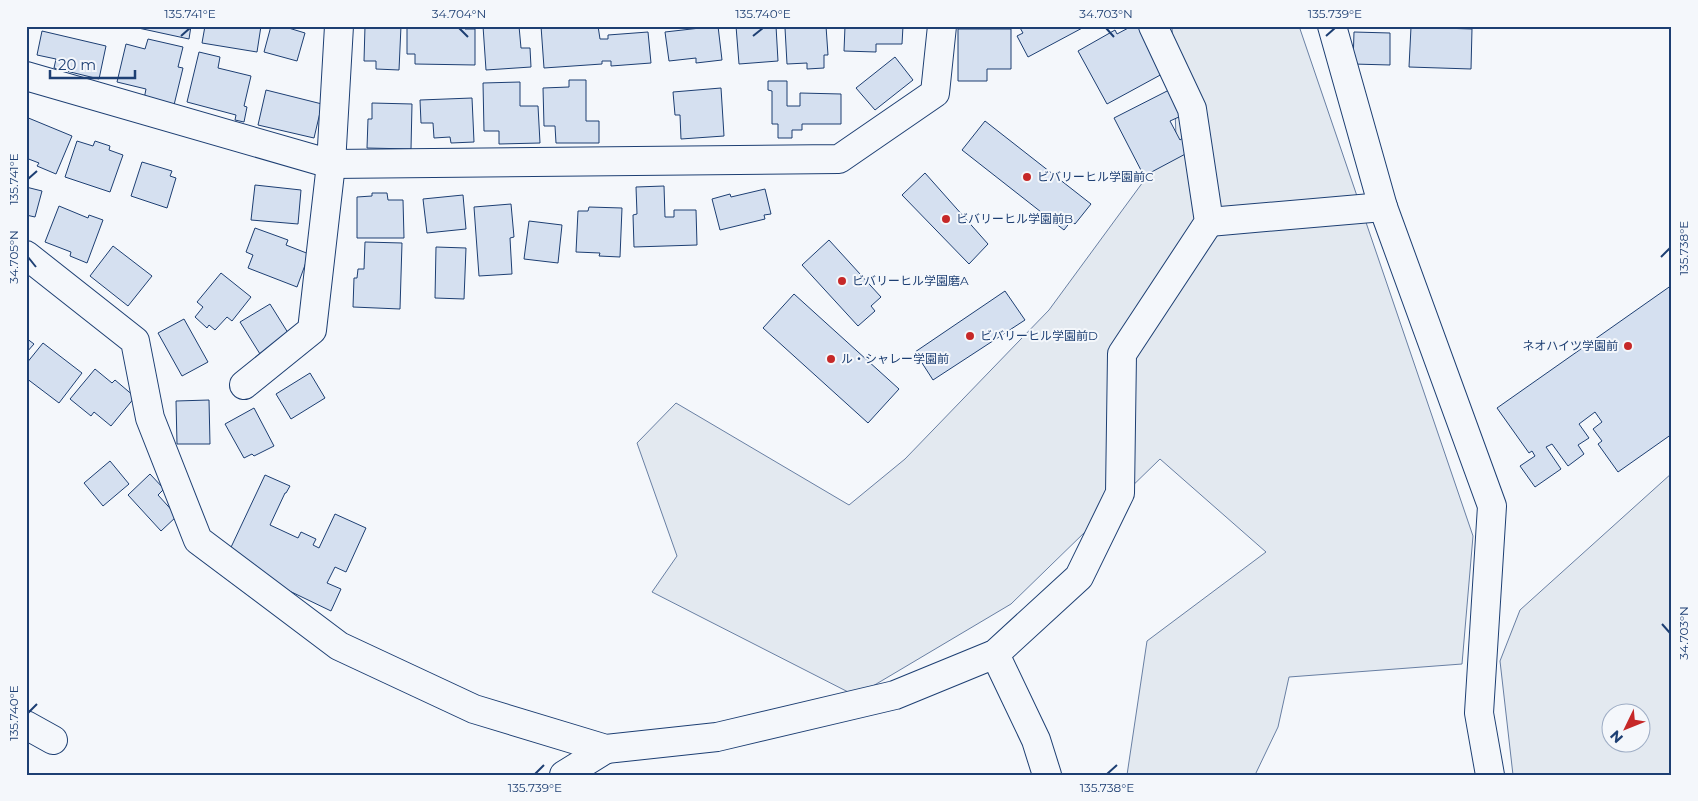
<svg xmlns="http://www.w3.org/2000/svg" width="1698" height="801" viewBox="0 0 1698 801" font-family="Montserrat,'Noto Sans JP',sans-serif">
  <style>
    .green { fill: #e3e9f0; stroke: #687fa3; fill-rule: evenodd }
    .building { fill: #d5e0f0; stroke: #1d3f73 }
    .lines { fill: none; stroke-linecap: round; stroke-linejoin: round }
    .minor-casing { stroke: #1d3f73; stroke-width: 30 }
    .minor { stroke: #f4f7fb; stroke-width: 28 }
    .ticks { fill: none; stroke: #1d3f73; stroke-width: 2 }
    .poi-dot { fill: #c62828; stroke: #f4f7fb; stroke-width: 2 }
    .labels { text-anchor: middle; stroke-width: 4; stroke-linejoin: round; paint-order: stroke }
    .poi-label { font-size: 12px; fill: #1d3f73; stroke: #f4f7fb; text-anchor: start }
    .neatline { fill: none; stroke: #1d3f73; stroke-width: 2 }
    .ticks-label { font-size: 12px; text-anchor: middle; fill: #1d3f73 }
  </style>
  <rect width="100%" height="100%" fill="#f4f7fb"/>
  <g class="green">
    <path d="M1172,26H1299L1473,536L1462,664L1289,677L1278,727L1255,775H1127L1147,641L1266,552L1160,459L1011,604L856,696L652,592L677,556L637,443L676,403L849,505L905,459L1049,310L1176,137Z"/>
    <path d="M1672,473V775H1513L1500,661L1520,610ZM1610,714H1640V744H1610Z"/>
  </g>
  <g class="building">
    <path d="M129,26H191L189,39Z"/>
    <path d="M205,26H261L257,52L202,43Z"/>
    <path d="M271,26H282L305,33L297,61L264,52Z"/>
    <path d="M365,26H401L399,70L376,69V61H364Z"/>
    <path d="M442,26H466L465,29H475V65L415,64V54H407V27L442,28Z"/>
    <path d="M483,26H519L521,48H530L531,67L486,70Z"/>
    <path d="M541,26H598L600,39H608V35L648,32L651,63L611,66V61H602V64L544,68Z"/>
    <path d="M718,26L722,60L696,63V58L669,61L665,32Z"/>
    <path d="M736,26H776L778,61L739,64Z"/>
    <path d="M793,26H826L828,55H824V68L807,69V63L787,64L785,28H793Z"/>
    <path d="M845,26H903L902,44H876V52L844,51Z"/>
    <path d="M1019,26H1086L1028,57L1017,36L1023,33Z"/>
    <path d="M1132,26H1138L1164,73L1107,104L1078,51L1115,30L1117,34Z"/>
    <path d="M1411,27L1472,29L1471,69L1409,67Z"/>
    <path d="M958,29H1011V69H987V81H958Z"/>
    <path d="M42,31L106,46L99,79L54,68L56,59L37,55Z"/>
    <path d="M1354,32L1390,33V65L1353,64Z"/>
    <path d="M148,39L183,47L178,67L183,68L174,105L144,99L146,89L117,82L126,44L145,49Z"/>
    <path d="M199,52L220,57L218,68L251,76L244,106L247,107L244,122L235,120L236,115L187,102Z"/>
    <path d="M895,57L913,80L875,110L856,88Z"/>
    <path d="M569,80H586V121H599V143H556L555,126H544L543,88L569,87Z"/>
    <path d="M768,81H787V106H800V93L841,94V124H802V130H792V138H778V124H772V91L768,90Z"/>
    <path d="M520,82V106H538L540,143L499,144V131H484L483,83Z"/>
    <path d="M721,88L724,136L681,139L680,115H675L673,92Z"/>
    <path d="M1171,89L1181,116L1170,121L1180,140L1184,137L1191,151L1144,176L1114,118Z"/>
    <path d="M266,90L322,104L314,138L258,125Z"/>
    <path d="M472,98L474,142L451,143L450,137L434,138L433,123H421L420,100Z"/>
    <path d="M372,103L412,104L411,149L367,148L368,119H372Z"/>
    <path d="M26,117L72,136L56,174L37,166L39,163L26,158Z"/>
    <path d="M985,121L1091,204L1075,224L1071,221L1064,230L962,150Z"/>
    <path d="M77,141L93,146L95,141L110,146L109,150L123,155L110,192L65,177Z"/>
    <path d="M142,162L172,171L170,176L176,178L167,208L131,196Z"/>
    <path d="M925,173L988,244L969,264L902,195Z"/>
    <path d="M255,185L301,190L298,224L251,220Z"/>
    <path d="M664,186L665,217H674V210H696L697,245L634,247L633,215L637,214L636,187Z"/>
    <path d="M26,187L42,191L35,217L26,215Z"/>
    <path d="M765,189L771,214L764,215L765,219L720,230L712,199L730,194L731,197Z"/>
    <path d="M372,193H387L388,200H403L404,238H357V197L372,196Z"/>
    <path d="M463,195L466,229L427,233L423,199Z"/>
    <path d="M511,204L514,237L510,238L512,274L479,276L474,207Z"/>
    <path d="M59,206L88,218L89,215L103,220L87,263L70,256L71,252L45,242Z"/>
    <path d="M589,207L622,208L620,257L599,256L600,253L576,252L578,211H588Z"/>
    <path d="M529,221L562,225L558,263L524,259Z"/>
    <path d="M255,228L288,240L286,245L309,254L297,287L248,268L253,255L246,252Z"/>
    <path d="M829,240L881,297L871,306L875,311L858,326L802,265Z"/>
    <path d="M365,242L402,243L400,309L353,307L354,278H357L358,269H364Z"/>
    <path d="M113,246L152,276L128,306L90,276Z"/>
    <path d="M436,247L466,248L464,299L435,298Z"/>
    <path d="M221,273L251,297L232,321L227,317L215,330L209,325L207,328L195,317L203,307L197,302Z"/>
    <path d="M1672,285V434L1618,472L1598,444L1602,441L1593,429L1602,422L1595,412L1579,424L1589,438L1578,445L1584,454L1568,466L1552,444L1546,447L1561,469L1535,487L1520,466L1535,456L1532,451L1529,453L1497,408Z"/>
    <path d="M1005,291L1025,320L933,380L915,352Z"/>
    <path d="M794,294L899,389L868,423L763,328Z"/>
    <path d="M270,304L290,336L260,354L240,322Z"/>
    <path d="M184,319L208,362L182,376L158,333Z"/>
    <path d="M26,338L34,344L26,353Z"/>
    <path d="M43,343L82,373L59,403L26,378V364Z"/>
    <path d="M95,369L112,383L115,380L135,397L111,426L94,412L91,416L70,399Z"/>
    <path d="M310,373L325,398L291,419L276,394Z"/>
    <path d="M209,400L210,444H177L176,401Z"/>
    <path d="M254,408L274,446L254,456L252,454L244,458L225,424Z"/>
    <path d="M110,461L129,484L103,506L84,483Z"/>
    <path d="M150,474L164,489L158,495L177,516L161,531L128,495Z"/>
    <path d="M265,475L290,486L286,493H285L270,525L298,538L301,532L316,539L313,545L319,548L335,514L366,528L346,572L335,567L327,583L341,589L331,611L225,560Z"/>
  </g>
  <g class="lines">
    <g class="minor-casing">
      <g id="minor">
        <path d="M1332,26L1383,207L1492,506L1479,713L1490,775"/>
        <path d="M26,76L331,164L839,159L935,93L942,26"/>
        <path d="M1209,222L1383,207"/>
        <path d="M26,255L135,341L150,418L198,540L339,646L474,709L606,749L717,737L895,695L995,654L1079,577L1120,493L1122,354L1209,222L1192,109L1153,26"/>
        <path d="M244,385L312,330L331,164L339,26"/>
        <path d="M995,654L1036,740L1047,775"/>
        <path d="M26,725L53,740"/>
        <path d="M564,775L606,749"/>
      </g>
    </g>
    <use href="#minor" class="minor"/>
  </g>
  <path class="ticks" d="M459,28L468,37M1106,28L1114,37M181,36L190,28M753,36L763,28M1326,36L1335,28M28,179L37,171M28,257L36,267M1661,257L1670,248M1662,624L1670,633M28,713L37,704M535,774L544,765M1107,774L1117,765"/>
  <g class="poi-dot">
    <circle cx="1027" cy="177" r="5"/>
    <circle cx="946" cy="219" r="5"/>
    <circle cx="842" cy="281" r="5"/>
    <circle cx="970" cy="336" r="5"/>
    <circle cx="1628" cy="346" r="5"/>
    <circle cx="831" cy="359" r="5"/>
  </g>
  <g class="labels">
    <g class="poi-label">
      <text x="1037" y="181">ビバリーヒル学園前C</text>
      <text x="956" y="223">ビバリーヒル学園前B</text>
      <text x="852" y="285">ビバリーヒル学園磨A</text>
      <text x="980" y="340">ビバリーヒル学園前D</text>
      <text x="1618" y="350" text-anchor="end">ネオハイツ学園前</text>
      <text x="841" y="363">ル・シャレー学園前</text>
    </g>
  </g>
  <rect width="1698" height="801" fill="none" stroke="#f4f7fb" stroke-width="55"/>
  <g transform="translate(1626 728) rotate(227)"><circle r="24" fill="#f4f7fb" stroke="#9eadc5"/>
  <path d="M0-4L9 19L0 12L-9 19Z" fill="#c62828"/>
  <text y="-8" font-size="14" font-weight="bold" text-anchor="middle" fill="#1d3f73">N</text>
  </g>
  <path d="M50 70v8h85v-8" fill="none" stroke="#1d3f73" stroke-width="2.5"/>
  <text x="58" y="70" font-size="15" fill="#1d3f73" stroke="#f4f7fb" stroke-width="4" paint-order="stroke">20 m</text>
  <rect x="28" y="28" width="1642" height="746" class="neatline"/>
  <g class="ticks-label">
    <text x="190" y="18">135.741°E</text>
    <text x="459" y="18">34.704°N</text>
    <text x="763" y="18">135.740°E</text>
    <text x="1106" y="18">34.703°N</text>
    <text x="1335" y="18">135.739°E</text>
    <text transform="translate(14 179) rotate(-90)" y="4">135.741°E</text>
    <text transform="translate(1684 248) rotate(-90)" y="4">135.738°E</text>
    <text transform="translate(14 257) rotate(-90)" y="4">34.705°N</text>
    <text transform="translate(1684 633) rotate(-90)" y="4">34.703°N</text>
    <text transform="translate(14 713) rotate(-90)" y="4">135.740°E</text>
    <text x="535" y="792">135.739°E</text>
    <text x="1107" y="792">135.738°E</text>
  </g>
</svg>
